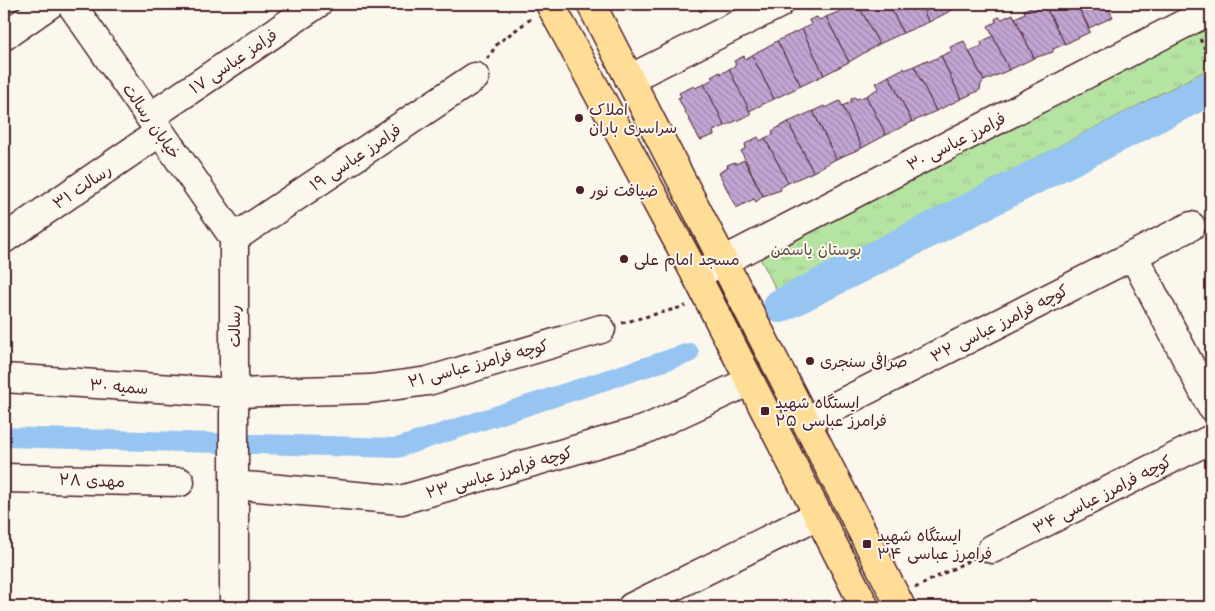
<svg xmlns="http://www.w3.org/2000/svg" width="1215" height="611" viewBox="0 0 1215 611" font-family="Mali,'Playpen Sans Arabic',sans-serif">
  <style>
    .grass { fill: url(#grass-tufts); stroke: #808266 }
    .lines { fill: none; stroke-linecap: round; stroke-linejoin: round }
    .canal { stroke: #97c5f2; stroke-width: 20 }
    .river { stroke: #97c5f2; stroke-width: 34 }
    .building { fill: url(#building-back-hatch); stroke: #4a1f2b }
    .minor-casing { stroke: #4a1f2b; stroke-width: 31 }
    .major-casing { stroke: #4a1f2b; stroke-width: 31 }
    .path { stroke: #4a1f2b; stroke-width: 3; stroke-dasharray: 4 4; stroke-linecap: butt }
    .minor { stroke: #fbf7ec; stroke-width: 28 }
    .major { stroke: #ffdd96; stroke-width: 28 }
    .poi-dot { fill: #4a1f2b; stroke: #fbf7ec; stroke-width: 2 }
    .labels { text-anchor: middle; stroke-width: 4; stroke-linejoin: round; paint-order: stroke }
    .street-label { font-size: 16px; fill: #4a1f2b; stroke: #fbf7ec }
    .poi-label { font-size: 16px; fill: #4a1f2b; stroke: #fbf7ec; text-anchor: start }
    .park-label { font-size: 16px; fill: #655049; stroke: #fbf7ec }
  </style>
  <defs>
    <pattern id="grass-tufts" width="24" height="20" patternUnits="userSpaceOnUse" patternTransform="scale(1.25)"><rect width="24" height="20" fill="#b5e4a2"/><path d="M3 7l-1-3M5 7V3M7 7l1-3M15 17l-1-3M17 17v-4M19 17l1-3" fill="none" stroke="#9dc38c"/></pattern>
    <pattern id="building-back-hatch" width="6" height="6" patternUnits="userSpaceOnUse" patternTransform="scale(1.25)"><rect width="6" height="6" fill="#c1a6d3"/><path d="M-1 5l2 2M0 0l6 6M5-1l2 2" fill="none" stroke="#9f87ab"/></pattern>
  </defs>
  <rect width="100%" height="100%" fill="#fbf7ec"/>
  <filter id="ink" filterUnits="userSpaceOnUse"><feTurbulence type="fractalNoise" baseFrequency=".02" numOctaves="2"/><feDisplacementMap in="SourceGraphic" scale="10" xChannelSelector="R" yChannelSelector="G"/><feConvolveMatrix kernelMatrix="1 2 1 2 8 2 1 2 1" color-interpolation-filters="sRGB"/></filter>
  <g filter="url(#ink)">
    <path class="grass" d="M1211,24V68L777,291L759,256Z"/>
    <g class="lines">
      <path class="canal" d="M4,437L397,448L689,353"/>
      <path class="river" d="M780,306L1211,88"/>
    </g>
    <g class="building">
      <path d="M696,4H711L704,7L706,9L700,12Z"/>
      <path d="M858,4L879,44L849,62L826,17Z"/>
      <path d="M858,4H889L903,33L879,44Z"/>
      <path d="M889,4H920L929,22L903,33Z"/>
      <path d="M920,4H952L954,9L929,22Z"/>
      <path d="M1044,4H1077L1090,32L1065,44Z"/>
      <path d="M1044,4L1065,44L1053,49V52L1034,58L1015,18L1025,13L1024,10L1033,6L1035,8Z"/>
      <path d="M1077,4H1106L1113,17L1089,28Z"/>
      <path d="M1013,14L1034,58L1009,70L988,26L996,22L995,19L999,17L1002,19Z"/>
      <path d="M817,17L819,20L826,17L849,62L824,75L802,29L811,25L809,20Z"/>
      <path d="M802,29L824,75L801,86L777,41Z"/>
      <path d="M993,36L1009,70L984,81L969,51L982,46L981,42Z"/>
      <path d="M777,41L801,86L774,99L752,55Z"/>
      <path d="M964,41L984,81L981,84L980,90L961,99L941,56L952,51L950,47Z"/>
      <path d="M752,55L774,99L749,111L729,69L736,65L734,61L744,56L745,59Z"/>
      <path d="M941,56L961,99L936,111L914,66L927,60L928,62Z"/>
      <path d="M914,66L936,111L912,122L889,76L904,68L905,70Z"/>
      <path d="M729,69L751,114L725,126L704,84L713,79L711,77L720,72L721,74Z"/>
      <path d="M889,76L912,122L886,135L866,96L879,88L876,83Z"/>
      <path d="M704,84L725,126L713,131L714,135L700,140L678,98L681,97L679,93L694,86L695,88Z"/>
      <path d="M866,96L886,135L862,148L842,106L851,102V99L854,97L857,99Z"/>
      <path d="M840,101L862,148L836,159L813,111L824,106L825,108Z"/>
      <path d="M813,111L836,159L813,172L788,122Z"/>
      <path d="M788,122L813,172L788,183L765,138L774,134L772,131Z"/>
      <path d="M758,137L760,141L765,138L788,183L780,188L781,190L763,196L741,151L746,148L745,144Z"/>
      <path d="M744,160L763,196L756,202L754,199L736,208L719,173L728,167L727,165L735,162L736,164Z"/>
    </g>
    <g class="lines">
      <g class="minor-casing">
        <g id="minor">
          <path d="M71,4L234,238"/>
          <path d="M4,36L50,4"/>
          <path d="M629,79L779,4"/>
          <path d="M150,117L317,4"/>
          <path d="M234,238L475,77"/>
          <path d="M4,239L160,132"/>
          <path d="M1133,255L1211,406"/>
          <path d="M696,275L1211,10"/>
          <path d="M4,378L234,393L370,389L428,381L601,329"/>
          <path d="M806,421L1191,226"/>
          <path d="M4,478L180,482"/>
          <path d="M235,485L401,500L644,430L750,381"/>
          <path d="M992,549L1211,439"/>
          <path d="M234,607V238"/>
          <path d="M632,607L818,515"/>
        </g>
      </g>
      <g class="major-casing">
        <g id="major">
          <path d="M550,4L696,275L865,607"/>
          <path d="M591,4L901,607"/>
        </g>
      </g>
      <g class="path">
        <path d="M1200,39L1211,61"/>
        <path d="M487,59L498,43L532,18"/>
        <path d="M622,323L686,306"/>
        <path d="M915,588L974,558"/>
      </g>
      <use href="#minor" class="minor"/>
      <use href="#major" class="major"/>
    </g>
  </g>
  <g class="poi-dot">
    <circle cx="579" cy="118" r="5"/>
    <circle cx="580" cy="190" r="5"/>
    <circle cx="624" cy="259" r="5"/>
    <circle cx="810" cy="361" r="5"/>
    <rect x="760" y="406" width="10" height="10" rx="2.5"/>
    <rect x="862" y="539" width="10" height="10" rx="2.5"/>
  </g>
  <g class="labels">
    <g class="street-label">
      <text transform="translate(233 61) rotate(-34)" y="6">فرامز عباسی ۱۷</text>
      <text transform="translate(152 121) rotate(55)" y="6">خیابان رسالت</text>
      <text transform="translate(956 141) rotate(-27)" y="6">فرامرز عباسی ۳۰</text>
      <text transform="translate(355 157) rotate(-34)" y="6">فرامرز عباسی ۱۹</text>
      <text transform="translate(82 186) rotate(-34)" y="6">رسالت ۳۱</text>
      <text transform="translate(999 323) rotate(-27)" y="6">کوچه فرامرز عباسی ۳۲</text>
      <text transform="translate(234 326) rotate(-90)" y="6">رسالت</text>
      <text transform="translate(478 363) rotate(-15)" y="6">کوچه فرامرز عباسی ۲۱</text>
      <text transform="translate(119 386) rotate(4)" y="6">سمیه ۳۰</text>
      <text transform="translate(499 472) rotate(-16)" y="6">کوچه فرامرز عباسی ۲۳</text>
      <text transform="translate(92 480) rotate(2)" y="6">مهدی ۲۸</text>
      <text transform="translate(1102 494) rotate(-27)" y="6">کوچه فرامرز عباسی ۳۴</text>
    </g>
    <g class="poi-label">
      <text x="589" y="115">املاک<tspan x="589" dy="18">سراسری باران</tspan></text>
      <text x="590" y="196">ضیافت نور</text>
      <text x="634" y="265">مسجد امام علی</text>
      <text x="820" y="367">صرافی سنجری</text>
      <text x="775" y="408">ایستگاه شهید<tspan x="775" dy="18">فرامرز عباسی ۲۵</tspan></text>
      <text x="877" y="541">ایستگاه شهید<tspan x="877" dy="18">فرامرز عباسی ۳۴</tspan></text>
    </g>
    <g class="park-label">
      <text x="816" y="255">بوستان یاسمن</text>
    </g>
  </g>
  <rect width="1215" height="611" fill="none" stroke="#fbf7ec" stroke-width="20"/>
  <rect x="10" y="10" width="1195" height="591" fill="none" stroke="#4a1f2b" stroke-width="2" filter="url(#ink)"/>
</svg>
